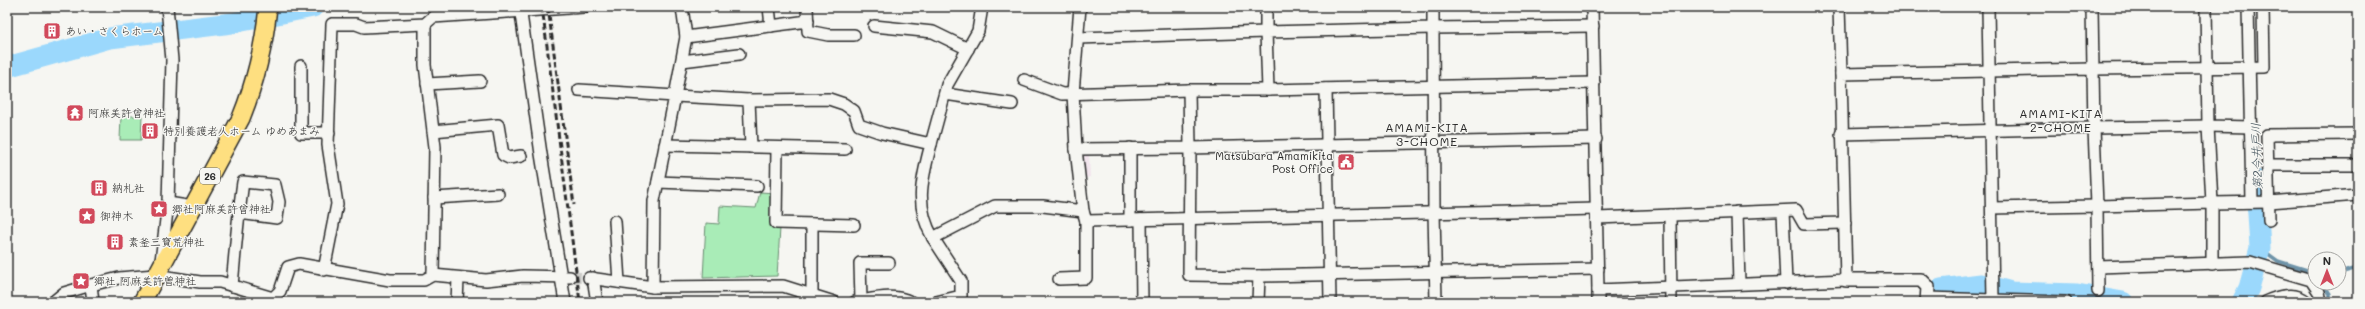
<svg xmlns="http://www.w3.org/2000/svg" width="2365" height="309" viewBox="0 0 2365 309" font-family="Mali,'Klee One',sans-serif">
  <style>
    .built { fill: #f2e5ed }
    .green { fill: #a9ecb7; stroke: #6a8c71 }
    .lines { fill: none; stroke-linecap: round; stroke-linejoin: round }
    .stream { stroke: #6e93a8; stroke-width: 3.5 }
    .river { stroke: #9bd8fc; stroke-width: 21 }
    .minor-tunnel { stroke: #cdcdca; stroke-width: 11; stroke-dasharray: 11 5.5; stroke-linecap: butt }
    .minor-casing { stroke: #2b2b2b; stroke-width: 14 }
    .tertiary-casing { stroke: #2b2b2b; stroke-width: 16 }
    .primary-casing { stroke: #2b2b2b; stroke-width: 20 }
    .minor { stroke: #f6f6f2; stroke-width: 11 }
    .tertiary { stroke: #f6f6f2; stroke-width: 13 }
    .primary { stroke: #fedf80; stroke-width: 17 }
    .rail { stroke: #2b2b2b; stroke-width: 3; stroke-dasharray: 6 3; stroke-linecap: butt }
    .labels { text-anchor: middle; stroke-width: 3; stroke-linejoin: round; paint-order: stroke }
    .shield { fill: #f6f6f2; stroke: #686867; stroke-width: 1 }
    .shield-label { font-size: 10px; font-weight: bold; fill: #2b2b2b }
    .poi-label { font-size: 11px; fill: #2b2b2b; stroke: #f6f6f2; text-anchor: start }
    .neighbourhood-label { font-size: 12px; letter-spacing: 1px; fill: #2b2b2b; stroke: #f6f6f2 }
    .water-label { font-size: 12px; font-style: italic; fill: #47565f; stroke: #f6f6f2 }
  </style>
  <rect width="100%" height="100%" fill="#f6f6f2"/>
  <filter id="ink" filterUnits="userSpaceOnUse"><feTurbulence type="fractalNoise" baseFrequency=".025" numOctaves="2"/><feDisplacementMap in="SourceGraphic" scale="8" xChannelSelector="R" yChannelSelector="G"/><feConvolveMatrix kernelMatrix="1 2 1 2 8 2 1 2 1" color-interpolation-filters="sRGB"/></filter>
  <g filter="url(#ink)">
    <path class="built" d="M1089,155L1090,177L1085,178L1083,159L1084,156Z"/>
    <g class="green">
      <path d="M121,116H142L141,140H120Z"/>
      <path d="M760,192L775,193L780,228L777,276L703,278L706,223L719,224L720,206L756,208Z"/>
    </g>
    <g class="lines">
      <g class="stream">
        <path d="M2260,248L2278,261L2307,270L2315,275"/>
        <path d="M2339,273L2358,268"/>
        <path d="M2323,283L2330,294V302"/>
      </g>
      <g class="river">
        <path d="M7,67L110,38L232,23L313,7"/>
        <path d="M1939,302L1941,289L1981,284L2011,292L2077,294L2123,302"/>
        <path d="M2242,302L2249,288L2260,248L2256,180"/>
      </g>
      <path class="minor-tunnel" d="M570,277L589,278"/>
      <g class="minor-casing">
        <g id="minor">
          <path d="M520,7L541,154L565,302"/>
          <path d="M682,7L686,37L675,96L749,100L829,99L844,104L854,111L859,125L882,133L931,144C922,179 914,205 933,238L995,206H1043L1083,211L1076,149L1190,148L1189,90H1268L1266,32L1433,28V7"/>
          <path d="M769,7L771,26"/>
          <path d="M807,7L808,31L828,35H854"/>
          <path d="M1592,7L1598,290L1846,280L1841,74L2093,69L2094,128L2208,126L2212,203L2269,202L2358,195"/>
          <path d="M1839,7L1841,74"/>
          <path d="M2092,7L2093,69L2264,67L2263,7"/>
          <path d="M2206,7L2208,126L2251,127"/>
          <path d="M2248,7L2252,202"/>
          <path d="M425,24V65L435,147L433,275"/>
          <path d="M874,26L933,32L968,49"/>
          <path d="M686,37L808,21"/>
          <path d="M1078,38L1266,32V7"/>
          <path d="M682,61L739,54"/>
          <path d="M301,66V133H329"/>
          <path d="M1024,80L1062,94L1189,90"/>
          <path d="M427,84L480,81"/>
          <path d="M1326,89L1330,302"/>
          <path d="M579,90L675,96L654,201L653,287L589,278"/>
          <path d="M1268,90L1594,83"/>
          <path d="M945,94L1012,104"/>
          <path d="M749,100L751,147"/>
          <path d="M433,131L498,125L503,155L509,158L521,156"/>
          <path d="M1841,134L2094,128L2097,206L2212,203V264"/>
          <path d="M1596,139L1190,148L1189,275L1259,276L1598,269"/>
          <path d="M931,144L947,85L978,31L982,7"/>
          <path d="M665,145L845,149"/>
          <path d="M777,148L776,223L854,225"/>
          <path d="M1130,148V220"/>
          <path d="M1076,149L1073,93L1080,7"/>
          <path d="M2268,165H2358"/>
          <path d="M658,182L757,186"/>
          <path d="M434,198L498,194"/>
          <path d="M168,203L193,207"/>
          <path d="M1992,208L2097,206L2098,291"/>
          <path d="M1083,211L1086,221L1597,209"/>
          <path d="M1783,211L1786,283"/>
          <path d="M1737,212L1739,284"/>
          <path d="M1670,215L1671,302"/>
          <path d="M1597,218L1796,210L1804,224L1845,223"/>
          <path d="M1141,220L1142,302"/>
          <path d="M2269,220L2267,135L2358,134"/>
          <path d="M615,221L619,282"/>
          <path d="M933,238L961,281V296L936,302"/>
          <path d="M161,261L168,203L172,60L167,7"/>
          <path d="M2098,267L2250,262L2311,280L2319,292L2321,302"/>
          <path d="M324,270L337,204L328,145L332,24H356L364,27L425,24L433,17L584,7"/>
          <path d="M593,278L597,302"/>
          <path d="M1059,279L1086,278V221"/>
          <path d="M91,285L93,302"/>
          <path d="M232,286C235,251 238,217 243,182L275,185L279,202L277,218L239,213"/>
          <path d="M653,287L783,286L834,302"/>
          <path d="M1598,290V302"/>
          <path d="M812,295V224"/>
          <path d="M273,298L280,291L288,267L299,264L390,280H424L433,275L486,280L523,276L570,277"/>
          <path d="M1928,298L1993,300L1988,7"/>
          <path d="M1993,300L2066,302"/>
          <path d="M861,301L860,263H889"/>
          <path d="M53,302L64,293L91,285L119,278L155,275L200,282H220L273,298"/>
          <path d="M457,302L458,279"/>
          <path d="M855,302C874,299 893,293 911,302"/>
          <path d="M1258,302L1259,276"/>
          <path d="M1436,302L1434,212L1433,28L1593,26"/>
          <path d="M2265,302C2277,296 2296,291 2307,302"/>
        </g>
      </g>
      <g class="tertiary-casing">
        <path id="tertiary" d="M1846,280H1921L1928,287L1927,302"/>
      </g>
      <g class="primary-casing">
        <path id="primary" d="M142,302L241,118C256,81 264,47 268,7"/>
      </g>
      <use href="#minor" class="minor"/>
      <use href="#tertiary" class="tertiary"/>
      <use href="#primary" class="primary"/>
      <g class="rail">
        <path d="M542,7L580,302"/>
        <path d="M548,7L574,205"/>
      </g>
    </g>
  </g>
  <defs>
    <g id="building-square" transform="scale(0.9)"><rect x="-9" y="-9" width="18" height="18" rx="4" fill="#d1495b" stroke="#f6f6f2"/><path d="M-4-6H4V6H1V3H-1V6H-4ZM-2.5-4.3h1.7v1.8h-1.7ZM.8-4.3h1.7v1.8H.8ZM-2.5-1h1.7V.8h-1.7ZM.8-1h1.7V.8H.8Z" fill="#fff"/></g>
    <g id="temple-square" transform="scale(0.9)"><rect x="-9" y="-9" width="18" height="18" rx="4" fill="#d1495b" stroke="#f6f6f2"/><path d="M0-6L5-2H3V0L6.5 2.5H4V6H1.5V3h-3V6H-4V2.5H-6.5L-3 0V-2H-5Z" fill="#fff"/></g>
    <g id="civic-square" transform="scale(0.9)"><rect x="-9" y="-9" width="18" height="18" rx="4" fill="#d1495b" stroke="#f6f6f2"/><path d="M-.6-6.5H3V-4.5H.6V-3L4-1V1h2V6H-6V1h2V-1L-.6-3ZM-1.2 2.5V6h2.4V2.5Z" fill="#fff"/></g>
    <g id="sight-square" transform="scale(0.9)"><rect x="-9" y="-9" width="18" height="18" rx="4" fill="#d1495b" stroke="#f6f6f2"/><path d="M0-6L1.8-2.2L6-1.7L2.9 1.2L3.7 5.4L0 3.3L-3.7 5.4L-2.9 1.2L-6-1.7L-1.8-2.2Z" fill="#fff"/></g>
  </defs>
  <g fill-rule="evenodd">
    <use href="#building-square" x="52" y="31"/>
    <use href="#temple-square" x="75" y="113"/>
    <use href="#building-square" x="150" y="131"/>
    <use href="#civic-square" x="1346" y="162"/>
    <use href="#building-square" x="99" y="188"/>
    <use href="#sight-square" x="159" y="209"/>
    <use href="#sight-square" x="87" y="216"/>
    <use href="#building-square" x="115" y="242"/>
    <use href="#sight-square" x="81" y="281"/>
  </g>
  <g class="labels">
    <rect class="shield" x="200" y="168" width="20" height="16" rx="3"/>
    <g class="shield-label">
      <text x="210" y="180">26</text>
    </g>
    <g class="poi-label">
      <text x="65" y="35">あい・さくらホーム</text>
      <text x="88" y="117">阿麻美許曾神社</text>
      <text x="163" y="135">特別養護老人ホーム ゆめあまみ</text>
      <text x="1333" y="160" text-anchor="end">Matsubara Amamikita<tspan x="1333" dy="13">Post Office</tspan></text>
      <text x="112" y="192">納札社</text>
      <text x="172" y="213">郷社阿麻美許曾神社</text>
      <text x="100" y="220">御神木</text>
      <text x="128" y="246">素釜三寶荒神社</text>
      <text x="94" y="285">郷社 阿麻美許曽神社</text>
    </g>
    <g class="neighbourhood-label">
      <text x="2061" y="118">AMAMI-KITA<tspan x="2061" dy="14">2-CHOME</tspan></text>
      <text x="1427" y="132">AMAMI-KITA<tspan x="1427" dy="14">3-CHOME</tspan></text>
    </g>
    <g class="water-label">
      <text transform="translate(2257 156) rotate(-92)" y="4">第2今井戸川</text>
    </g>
  </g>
  <rect width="2365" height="309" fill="none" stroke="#f6f6f2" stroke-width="24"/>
  <rect x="12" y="12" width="2341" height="285" fill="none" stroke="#2b2b2b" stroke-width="1.5" filter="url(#ink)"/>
  <g transform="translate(2327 271)"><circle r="19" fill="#f6f6f2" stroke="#a5a5a2"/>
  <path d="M0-3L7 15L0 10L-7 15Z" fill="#d1495b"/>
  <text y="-6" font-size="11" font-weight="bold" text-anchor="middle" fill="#2b2b2b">N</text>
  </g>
</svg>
